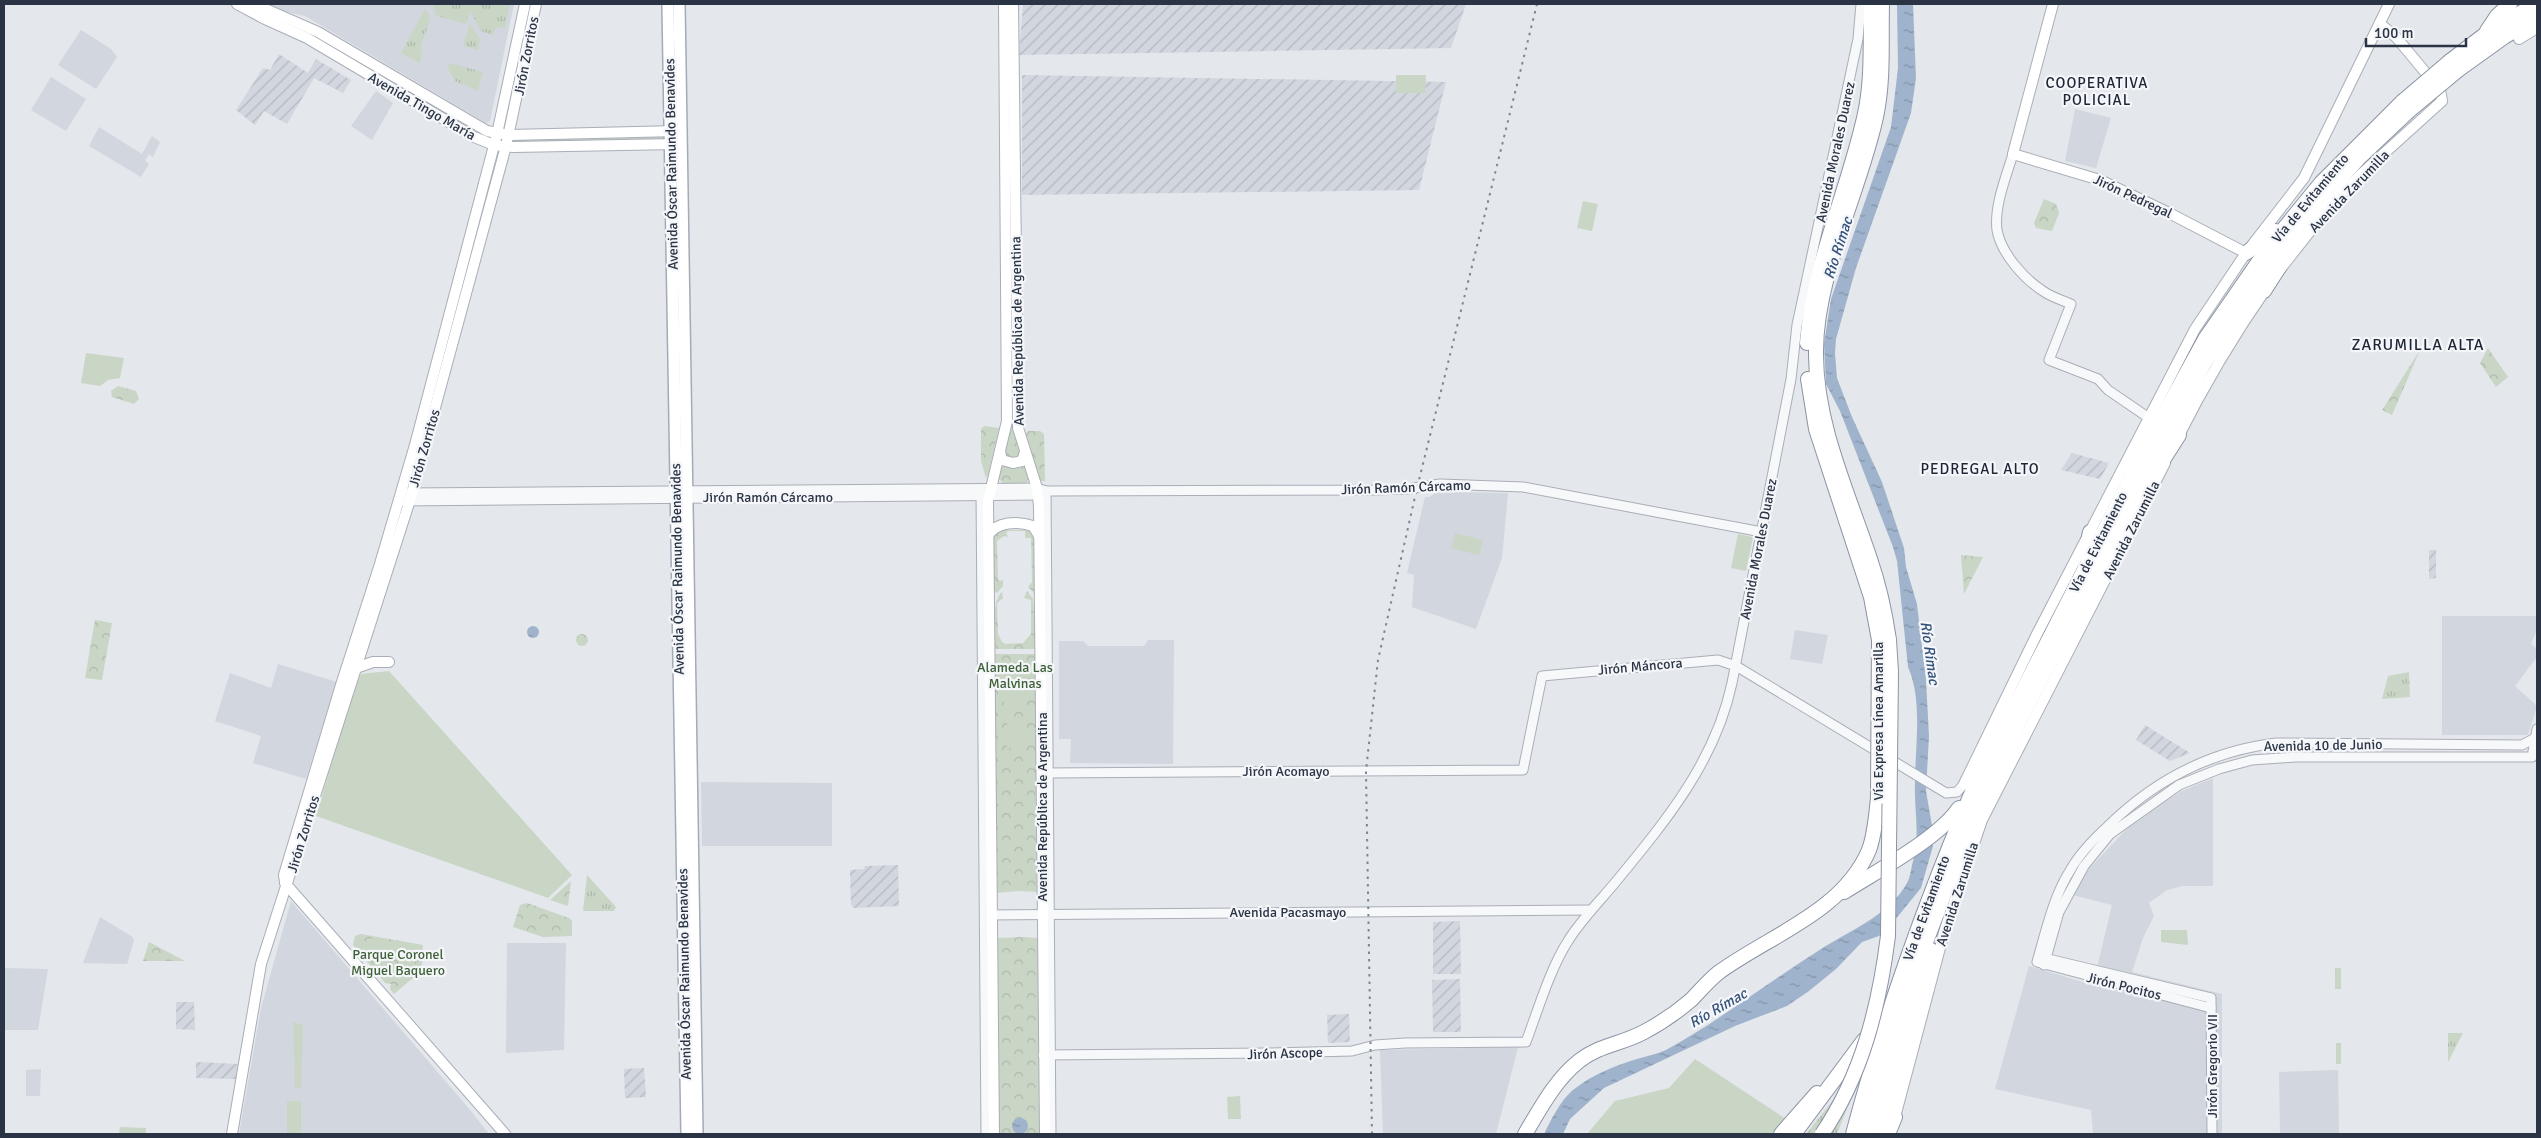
<svg xmlns="http://www.w3.org/2000/svg" width="2541" height="1138" viewBox="0 0 2541 1138" font-family="Signika,sans-serif">
  <style>
    .built { fill: #d2d6de }
    .industrial { fill: url(#industrial-furrows) }
    .grass { fill: url(#grass-tufts) }
    .park { fill: url(#park-crowns) }
    .garden { fill: #c9d6c5 }
    .water { fill: url(#water-ripples) }
    .lines { fill: none; stroke-linecap: round; stroke-linejoin: round }
    .tertiary-casing { stroke: #a9aeb7; stroke-width: 11 }
    .secondary-casing { stroke: #a9aeb7; stroke-width: 12 }
    .primary-casing { stroke: #a3abb8; stroke-width: 14 }
    .motorway-casing { stroke: #8b94a3; stroke-width: 16 }
    .tertiary { stroke: #f7f8fa; stroke-width: 9 }
    .secondary { stroke: #fff; stroke-width: 10 }
    .primary { stroke: #fff; stroke-width: 11 }
    .motorway { stroke: #fff; stroke-width: 14 }
    .rail { stroke: #7d8696; stroke-width: 2; stroke-dasharray: 2.5 5; stroke-linecap: butt }
    .motorway-bridge-casing { stroke: #8b94a3; stroke-width: 16; stroke-linecap: butt }
    .motorway-bridge { stroke: #fff; stroke-width: 14 }
    .labels { text-anchor: middle; stroke-width: 4.5; stroke-linejoin: round; paint-order: stroke }
    .street-label { font-size: 14px; fill: #2b3445; stroke: #f4f6f9 }
    .park-label { font-size: 14px; fill: #3f6138; stroke: #f4f6f9 }
    .neighbourhood-label { font-size: 15px; letter-spacing: 1px; fill: #1d2536; stroke: #f4f6f9 }
    .water-label { font-size: 15px; font-style: italic; fill: #34527a; stroke: #f4f6f9 }
    .quarter-label { font-size: 16px; letter-spacing: 1px; fill: #1d2536; stroke: #f4f6f9 }
  </style>
  <defs>
    <pattern id="industrial-furrows" width="10" height="10" patternUnits="userSpaceOnUse" patternTransform="scale(1.25)"><rect width="10" height="10" fill="#d2d6de"/><path d="M-1 1l2-2M0 10L10 0M9 11l2-2" fill="none" stroke="#b4b8c0"/></pattern>
    <pattern id="grass-tufts" width="24" height="20" patternUnits="userSpaceOnUse" patternTransform="scale(1.25)"><rect width="24" height="20" fill="#c9d6c5"/><path d="M3 7l-1-3M5 7V3M7 7l1-3M15 17l-1-3M17 17v-4M19 17l1-3" fill="none" stroke="#adb8ab"/></pattern>
    <pattern id="park-crowns" width="20" height="18" patternUnits="userSpaceOnUse" patternTransform="scale(1.25)"><rect width="20" height="18" fill="#c9d6c5"/><path d="M2 6a3 3 0 1 1 6 0M12 15a3 3 0 1 1 6 0" fill="none" stroke="#adb8ab"/></pattern>
    <pattern id="water-ripples" width="26" height="14" patternUnits="userSpaceOnUse" patternTransform="scale(1.25)"><rect width="26" height="14" fill="#9fb4cc"/><path d="M2 4q2-2 4 0t4 0M15 11q2-2 4 0t4 0" fill="none" stroke="#8293a7"/></pattern>
  </defs>
  <rect width="100%" height="100%" fill="#e4e7ec"/>
  <g class="built">
    <path d="M263,4H514L490,121L486,123L305,16L270,8Z"/>
    <path d="M81,30L111,49L117,57L96,89L58,65Z"/>
    <path d="M51,77L86,99L66,131L31,110Z"/>
    <path d="M376,91L393,103L372,140L351,126Z"/>
    <path d="M2075,109L2111,118L2096,168L2065,161Z"/>
    <path d="M99,127L142,154L152,136L160,142L153,157L149,154L145,161L149,164L141,177L89,146Z"/>
    <path d="M1453,492L1508,493L1502,558L1476,629L1412,607L1414,575L1407,573L1425,497H1430L1435,493Z"/>
    <path d="M2442,616H2537V629L2531,644L2537,649V657L2515,686L2537,706L2528,735H2442Z"/>
    <path d="M1795,630L1828,635L1822,664L1790,659Z"/>
    <path d="M1148,640H1174L1173,764L1070,763L1071,739H1059V641H1083L1088,646H1144Z"/>
    <path d="M278,664L337,682L306,779L253,763L261,736L215,721L230,673L271,688Z"/>
    <path d="M2213,778V886H2183L2167,890L2149,903L2154,916L2143,938L2132,972L2222,994V1134H2093L2091,1110L1995,1089L2029,966L2093,985L2112,905L2073,895L2089,869L2136,819L2182,791Z"/>
    <path d="M701,782L832,783V846H702Z"/>
    <path d="M291,901L471,1111L489,1134H239L261,1008Z"/>
    <path d="M100,917L131,936L134,940L127,964L83,963Z"/>
    <path d="M507,943H566L564,1050L506,1053Z"/>
    <path d="M4,968L48,969L38,1030H4Z"/>
    <path d="M1518,1047L1496,1134H1383L1380,1050Z"/>
    <path d="M41,1069L40,1096H26V1070Z"/>
    <path d="M2338,1070L2339,1134H2280L2279,1072Z"/>
  </g>
  <g class="industrial">
    <path d="M1023,4H1466L1451,48L1019,55Z"/>
    <path d="M279,54L308,73L316,59L351,80L343,93L314,78L287,124L264,111L255,125L236,110L263,68L270,70Z"/>
    <path d="M1022,75L1446,82L1419,190L1022,195Z"/>
    <path d="M2072,453L2109,463L2100,479L2061,470Z"/>
    <path d="M2429,550H2436V578L2429,579Z"/>
    <path d="M2145,725L2190,753L2170,761L2136,740Z"/>
    <path d="M898,865L899,906L854,908L851,905L850,870L864,869L865,866Z"/>
    <path d="M1460,921L1461,974H1433V922Z"/>
    <path d="M1460,979L1461,1032H1433L1432,980Z"/>
    <path d="M176,1002H194L195,1030L176,1029Z"/>
    <path d="M1349,1014L1350,1042L1328,1043L1327,1015Z"/>
    <path d="M196,1062L238,1064L236,1079L196,1078Z"/>
    <path d="M644,1068L646,1097L625,1098L624,1069Z"/>
  </g>
  <g class="grass">
    <path d="M433,4H510L505,28L496,27L493,35L481,31L470,11L466,24L436,16Z"/>
    <path d="M425,9C436,19 422,36 421,48C420,54 423,57 419,63L401,53Z"/>
    <path d="M470,23L480,40L478,50L463,46Z"/>
    <path d="M449,63L483,72L478,91L455,81L448,69Z"/>
    <path d="M666,135V140L518,143V138Z"/>
    <path d="M2409,672L2410,697L2382,699L2388,676Z"/>
    <path d="M587,875L616,907L614,911H583Z"/>
    <rect x="2335" y="968" width="6" height="21"/>
    <path d="M2448,1033H2463L2448,1062Z"/>
    <rect x="2336" y="1043" width="5" height="21"/>
    <path d="M1842,1089L1853,1093L1837,1134H1806Z"/>
  </g>
  <g class="park">
    <path d="M2044,199L2056,204L2059,213L2052,231L2036,228L2034,223Z"/>
    <path d="M2488,348L2508,377L2496,387L2480,363Z"/>
    <path d="M2420,350L2392,415L2382,410Z"/>
    <path d="M118,386L136,391L139,399L134,404L112,397L111,391Z"/>
    <path d="M1012,422L1027,473L1028,481L1025,483H1003L999,479Z"/>
    <path d="M984,426L999,428L988,475L986,478L981,461V429Z"/>
    <path d="M1028,431H1040L1044,434L1045,481H1040L1026,434Z"/>
    <path d="M1000,530H1029L1035,536L1034,593L1028,587L1032,582L1031,538H1025V531H1008L1006,533L1008,537L1004,536L997,541L998,579L1000,581L1003,580V586L997,593L993,590V535Z"/>
    <path d="M1961,555L1983,557L1964,594Z"/>
    <path d="M1027,591L1033,599L1036,649H994C994,637 992,599 1002,592L1003,598L997,603L998,634L1002,642L1006,644L1023,643L1031,634V600L1024,598Z"/>
    <path d="M95,620L112,623L102,680L85,678Z"/>
    <circle cx="582" cy="640" r="6"/>
    <path d="M993,654H1036L1038,892L1019,891L997,893Z"/>
    <path d="M571,881L568,906L550,900Z"/>
    <path d="M527,903L569,918L572,921V936L543,937L513,927L520,905Z"/>
    <path d="M361,934L423,945L421,971L394,994L390,989L391,984L385,983L353,945L355,936Z"/>
    <path d="M1023,937L1038,938L1041,1134H996V938Z"/>
    <path d="M149,942L185,961H143Z"/>
  </g>
  <g class="garden">
    <path d="M1396,75H1426L1425,93H1396Z"/>
    <path d="M1583,201L1598,204L1592,231L1577,228Z"/>
    <path d="M86,353L124,358L120,378L108,380L100,386L81,383Z"/>
    <path d="M1455,533L1483,540L1479,555L1451,548Z"/>
    <path d="M1738,534L1753,537L1746,571L1731,568Z"/>
    <path d="M1003,667H1026L1027,706L1004,707Z"/>
    <path d="M389,671L572,875L548,898L316,816L350,701L361,674Z"/>
    <path d="M1007,719H1024L1025,748H1007Z"/>
    <path d="M2161,930H2187L2188,945L2161,942Z"/>
    <path d="M367,938L396,943L393,958L364,953Z"/>
    <path d="M406,946L421,948L420,956L405,954Z"/>
    <path d="M399,954L414,956L412,965L398,963Z"/>
    <path d="M293,1022L303,1025L301,1088L295,1089Z"/>
    <path d="M1695,1059L1786,1119L1774,1134H1587L1615,1101L1669,1088Z"/>
    <path d="M1240,1096L1241,1119H1228L1227,1097Z"/>
    <rect x="287" y="1101" width="14" height="33"/>
    <path d="M120,1127L146,1128V1134H119Z"/>
  </g>
  <g class="water">
    <path d="M1897,4H1913L1916,78L1911,113L1856,268L1836,339L1835,353L1837,378L1852,417L1882,482L1904,548L1906,567L1917,604L1926,680L1929,736L1926,791L1933,831V846L1921,888L1886,931L1879,936L1862,942L1836,969L1809,991L1787,1006L1735,1026L1604,1088L1570,1119L1563,1134H1544C1551,1120 1560,1101 1573,1090C1590,1076 1616,1065 1637,1059C1646,1056 1657,1054 1666,1050C1719,1021 1767,983 1818,951C1848,931 1889,916 1907,883C1910,878 1911,870 1912,865C1921,833 1914,814 1915,783C1915,746 1923,701 1908,667L1897,561L1893,547L1840,411L1826,384L1824,344L1831,299L1891,127L1898,68Z"/>
    <circle cx="533" cy="632" r="6"/>
    <circle cx="1020" cy="1126" r="8"/>
  </g>
  <g class="lines">
    <g class="tertiary-casing">
      <g id="tertiary">
        <path d="M2013,154C2006,177 1994,206 1997,230C2001,253 2024,279 2043,291C2051,297 2062,300 2071,304L2049,360L2098,379L2108,390L2149,418"/>
        <path d="M981,490L986,1134"/>
        <path d="M1046,491L1051,1134"/>
        <path d="M407,493L1037,488L1046,491L1374,490L1407,489L1440,484L1523,487L1762,532"/>
        <path d="M399,501L1039,495L1044,492"/>
        <path d="M1048,773L1523,770L1542,676L1718,660L1736,666L1946,793L1957,792L1964,784"/>
        <path d="M986,915L1591,910"/>
        <path d="M2040,957L2211,998L2212,1134"/>
        <path d="M2044,965L2059,912L2084,866L2110,834L2179,785L2219,769L2252,760L2296,757H2532L2537,729"/>
        <path d="M2211,1008L2037,962C2046,931 2053,897 2071,869C2080,853 2095,838 2108,826C2155,780 2211,751 2276,743L2522,745L2535,738"/>
        <path d="M1043,1055L1268,1053L1352,1051L1375,1045L1405,1043L1526,1042C1538,1010 1550,969 1568,941C1581,920 1598,903 1614,884C1664,823 1715,763 1732,683L1791,379L1797,325L1858,39L1861,4"/>
      </g>
    </g>
    <g class="secondary-casing">
      <g id="secondary">
        <path d="M237,4L265,19L307,38L474,137L494,145L513,147L677,144"/>
        <path d="M254,4L318,32L487,131L509,135L678,131"/>
        <path d="M1013,4L1018,428L1037,488L1039,506L1045,1134"/>
        <path d="M2053,4L2013,154L2100,180L2171,214L2246,253"/>
        <path d="M2519,39L2537,28"/>
        <path d="M2278,272L2330,206L2359,176L2442,101L2440,90L2396,37L2380,24"/>
        <path d="M2176,441C2203,387 2233,336 2268,286"/>
        <path d="M1000,451L1002,460L1013,463L1022,461L1025,452"/>
        <path d="M988,536C996,521 1018,521 1033,526L1039,536"/>
        <path d="M356,668L373,662H389"/>
        <path d="M1964,784L2037,634L2195,329L2246,253L2304,178L2389,4"/>
        <path d="M285,882L284,875L341,685L380,564L415,445L497,134L525,4"/>
        <path d="M285,883L505,1134"/>
        <path d="M1895,1117L1945,929L1982,820L2165,463"/>
        <path d="M232,1134L261,964L410,500L506,146L536,4"/>
        <path d="M994,1134L988,501L1007,421L1004,4"/>
      </g>
    </g>
    <g class="primary-casing">
      <g id="primary">
        <path d="M668,4L687,1134"/>
        <path d="M679,4L697,1134"/>
      </g>
    </g>
    <g class="motorway-casing">
      <g id="motorway">
        <path d="M1882,4C1881,41 1884,80 1876,117C1860,191 1816,275 1816,351C1815,423 1848,492 1870,559C1879,585 1885,612 1889,640"/>
        <path d="M2487,31L2497,16L2510,4"/>
        <path d="M2450,61L2483,36L2535,4"/>
        <path d="M2458,70L2504,37L2537,18"/>
        <path d="M2246,253L2275,231"/>
        <path d="M2264,291L2280,266"/>
        <path d="M1807,343C1813,265 1847,193 1864,118C1873,81 1870,41 1871,4"/>
        <path d="M1808,379L1816,429L1871,597L1879,640"/>
        <path d="M2158,468L2179,435"/>
        <path d="M2085,556L2090,532"/>
        <path d="M1844,892C1877,871 1938,839 1959,808"/>
        <path d="M1525,1134C1540,1109 1555,1080 1579,1061C1599,1045 1622,1044 1644,1032C1661,1023 1677,1012 1691,1000C1700,991 1708,981 1718,973C1768,936 1843,912 1869,850C1875,834 1876,815 1878,798"/>
        <path d="M1781,1134L1817,1093"/>
        <path d="M1794,1134L1864,1040"/>
        <path d="M1853,1134C1885,1013 1928,895 1977,780L2161,419L2205,339L2268,248L2321,183L2403,101"/>
        <path d="M1865,1134L1900,1011L1971,823L2019,722L2204,364L2245,300L2314,208L2358,159L2411,109"/>
        <path d="M1879,1134L1931,950"/>
        <path d="M1888,1134L1895,1117"/>
      </g>
    </g>
    <use href="#tertiary" class="tertiary"/>
    <use href="#secondary" class="secondary"/>
    <use href="#primary" class="primary"/>
    <use href="#motorway" class="motorway"/>
    <path class="rail" d="M1372,1134L1366,771L1378,660L1417,488L1537,4"/>
    <g class="motorway-bridge-casing">
      <g id="motorway-bridge">
        <path d="M2403,101L2450,61"/>
        <path d="M2411,109L2458,70"/>
        <path d="M1878,798L1879,640"/>
        <path d="M1822,1134C1862,1075 1879,1007 1888,936L1891,672L1889,640"/>
      </g>
    </g>
    <use href="#motorway-bridge" class="motorway-bridge"/>
  </g>
  <g class="labels">
    <g class="street-label">
      <text transform="translate(526 56) rotate(-79)" y="5">Jirón Zorritos</text>
      <text transform="translate(422 106) rotate(30)" y="5">Avenida Tingo María</text>
      <text transform="translate(1835 152) rotate(-78)" y="5">Avenida Morales Duarez</text>
      <text transform="translate(671 164) rotate(-91)" y="5">Avenida Óscar Raimundo Benavides</text>
      <text transform="translate(2349 191) rotate(-46)" y="5">Avenida Zarumilla</text>
      <text transform="translate(2133 196) rotate(25)" y="5">Jirón Pedregal</text>
      <text transform="translate(2310 198) rotate(-50)" y="5">Vía de Evitamiento</text>
      <text transform="translate(1017 331) rotate(-91)" y="5">Avenida República de Argentina</text>
      <text transform="translate(424 448) rotate(-74)" y="5">Jirón Zorritos</text>
      <text transform="translate(1406 487) rotate(-2)" y="5">Jirón Ramón Cárcamo</text>
      <text x="768" y="502">Jirón Ramón Cárcamo</text>
      <text transform="translate(2131 530) rotate(-63)" y="5">Avenida Zarumilla</text>
      <text transform="translate(2098 542) rotate(-63)" y="5">Vía de Evitamiento</text>
      <text transform="translate(1758 549) rotate(-79)" y="5">Avenida Morales Duarez</text>
      <text transform="translate(677 569) rotate(-91)" y="5">Avenida Óscar Raimundo Benavides</text>
      <text transform="translate(1640 666) rotate(-5)" y="5">Jirón Máncora</text>
      <text transform="translate(1878 721) rotate(-90)" y="5">Vía Expresa Línea Amarilla</text>
      <text transform="translate(2323 745) rotate(-1)" y="5">Avenida 10 de Junio</text>
      <text x="1286" y="776">Jirón Acomayo</text>
      <text transform="translate(1042 807) rotate(-90)" y="5">Avenida República de Argentina</text>
      <text transform="translate(303 834) rotate(-73)" y="5">Jirón Zorritos</text>
      <text transform="translate(1957 894) rotate(-72)" y="5">Avenida Zarumilla</text>
      <text transform="translate(1926 908) rotate(-70)" y="5">Vía de Evitamiento</text>
      <text x="1288" y="917">Avenida Pacasmayo</text>
      <text transform="translate(684 974) rotate(-91)" y="5">Avenida Óscar Raimundo Benavides</text>
      <text transform="translate(2124 986) rotate(14)" y="5">Jirón Pocitos</text>
      <text transform="translate(1285 1053) rotate(-2)" y="5">Jirón Ascope</text>
      <text transform="translate(2212 1066) rotate(-90)" y="5">Jirón Gregorio VII</text>
    </g>
    <g class="park-label">
      <text x="1015" y="672">Alameda Las<tspan x="1015" dy="16">Malvinas</tspan></text>
      <text x="398" y="959">Parque Coronel<tspan x="398" dy="16">Miguel Baquero</tspan></text>
    </g>
    <g class="neighbourhood-label">
      <text x="2097" y="88">COOPERATIVA<tspan x="2097" dy="17">POLICIAL</tspan></text>
      <text x="1980" y="474">PEDREGAL ALTO</text>
    </g>
    <g class="water-label">
      <text transform="translate(1838 248) rotate(-72)" y="5">Río Rímac</text>
      <text transform="translate(1930 653) rotate(82)" y="5">Río Rímac</text>
      <text transform="translate(1718 1008) rotate(-30)" y="5">Río Rímac</text>
    </g>
    <g class="quarter-label">
      <text x="2418" y="350">ZARUMILLA ALTA</text>
    </g>
  </g>
  <rect width="2541" height="1138" fill="none" stroke="#2b3445" stroke-width="10"/>
  <path d="M2366 38v8h100v-8" fill="none" stroke="#2b3445" stroke-width="2.5"/>
  <text x="2374" y="38" font-size="15" fill="#2b3445" stroke="#f4f6f9" stroke-width="4" paint-order="stroke">100 m</text>
</svg>
